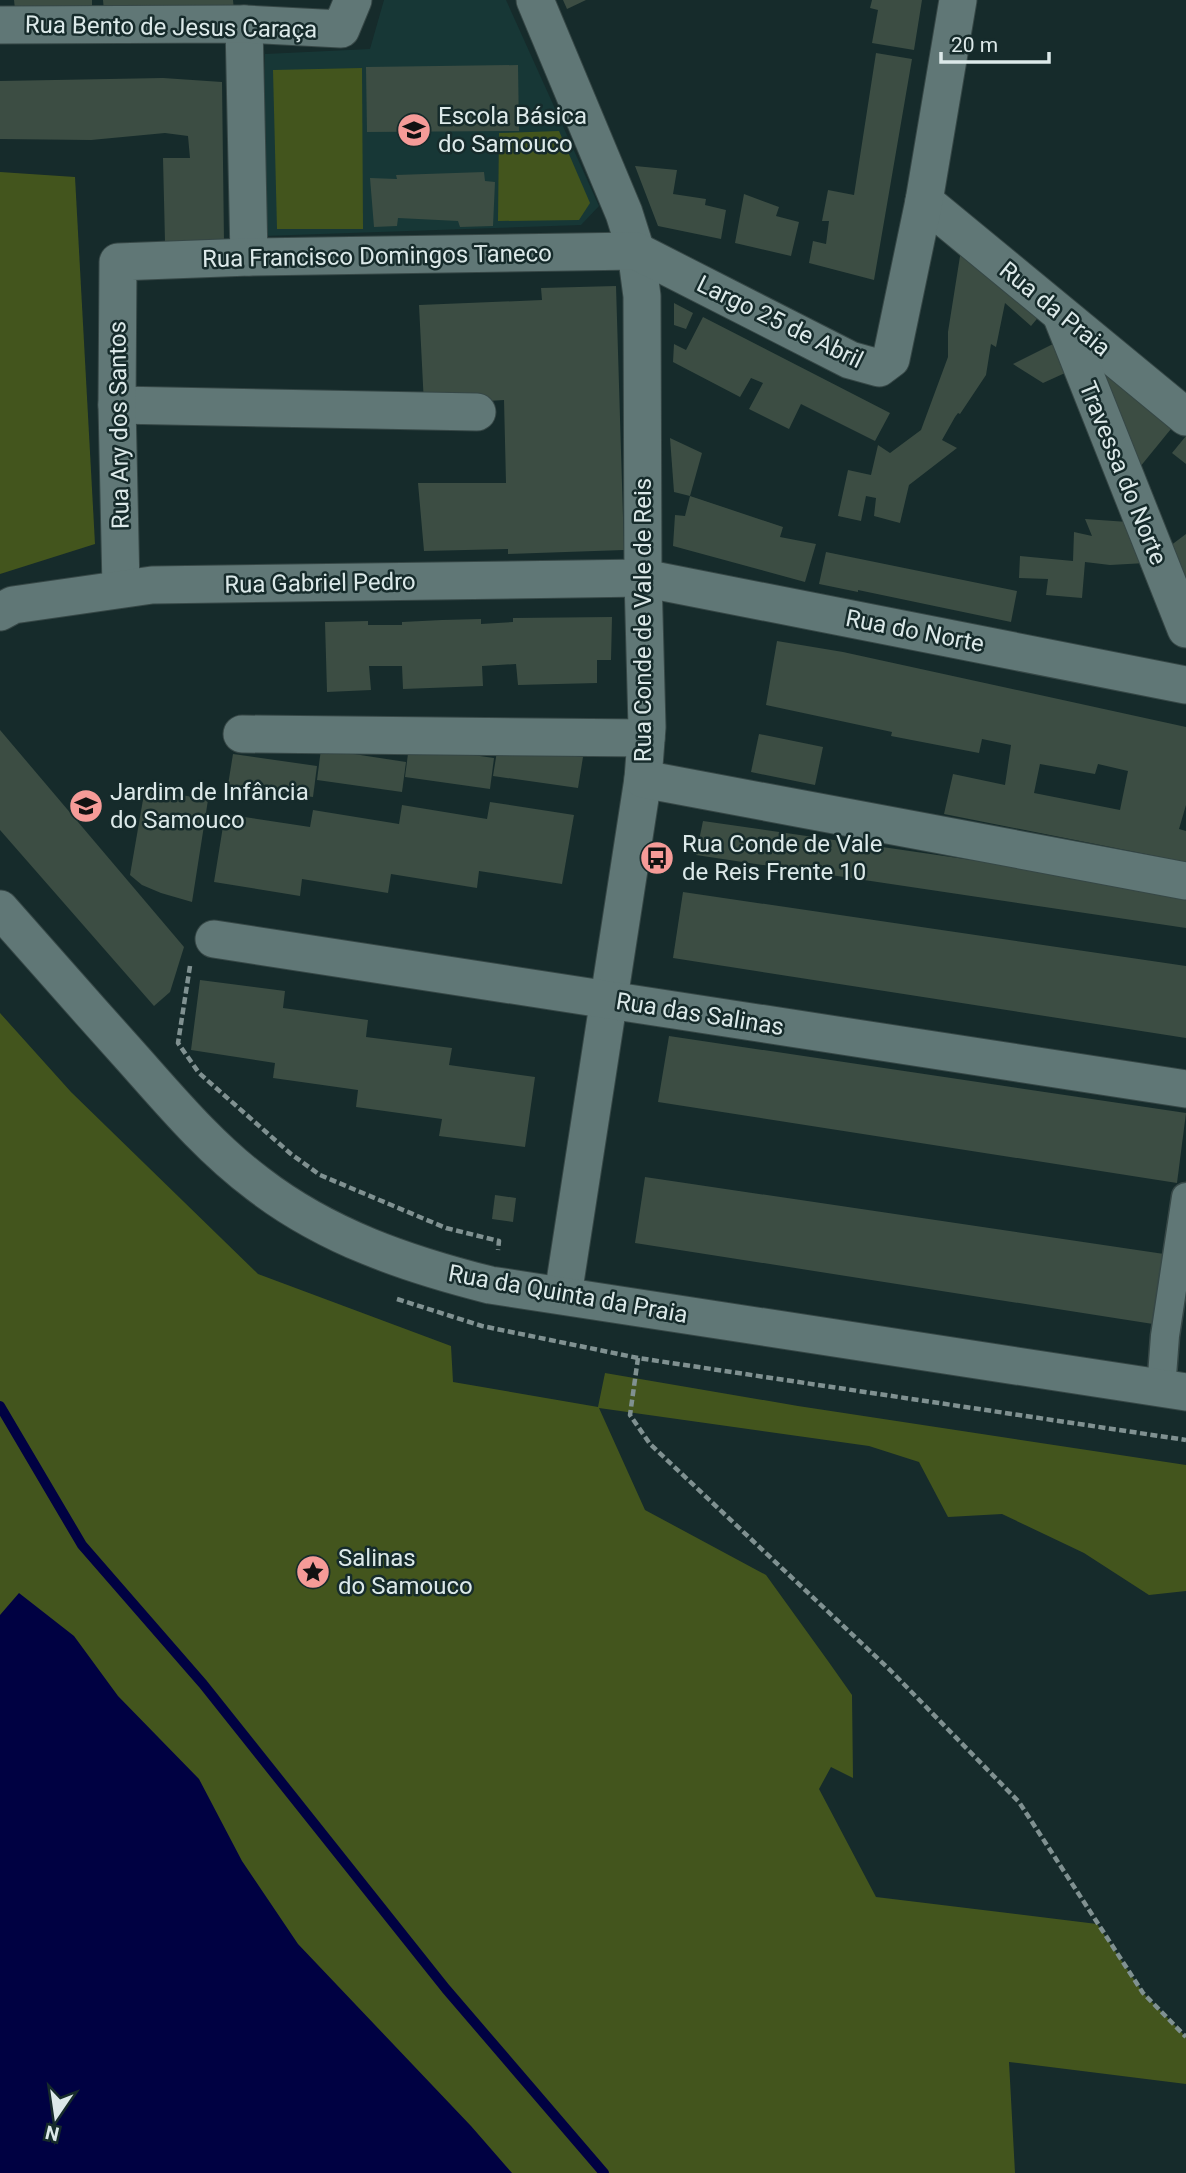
<svg xmlns="http://www.w3.org/2000/svg" width="1186" height="2173" viewBox="0 0 1186 2173" font-family="Roboto,sans-serif">
  <style>
    .built { fill: #173736 }
    .green { fill: #43551d }
    .water { fill: #000142 }
    .lines { fill: none; stroke-linecap: round; stroke-linejoin: round }
    .stream { stroke: #000142; stroke-width: 10 }
    .building { fill: #3c4d43; fill-rule: evenodd }
    .pedestrian-casing { stroke: #364746; stroke-width: 31 }
    .minor-casing { stroke: #364746; stroke-width: 39 }
    .path { stroke: #809191; stroke-width: 4.5; stroke-dasharray: 7 3.5; stroke-linecap: butt }
    .pedestrian { stroke: #607776; stroke-width: 28 }
    .minor { stroke: #607776; stroke-width: 37 }
    .labels { text-anchor: middle; stroke-width: 5; stroke-linejoin: round; paint-order: stroke }
    .street-label { font-size: 24px; fill: #dce9e9; stroke: #162b2b }
    .poi-label { font-size: 24px; fill: #dce9e9; stroke: #162b2b; text-anchor: start }
  </style>
  <rect width="100%" height="100%" fill="#162b2b"/>
  <path class="built" d="M384,0H506L599,206L581,225L263,236L265,54L370,49Z"/>
  <g class="green">
    <path d="M362,68L363,229H277L273,70Z"/>
    <path d="M559,131L590,203L579,220L498,221L499,133Z"/>
    <path d="M0,172L75,177L95,544L0,574Z"/>
    <path d="M0,1013L71,1092L258,1274L451,1346L453,1382L598,1407L605,1373L798,1406L1186,1465V1591L1149,1595L1084,1553L1002,1514L948,1517L919,1462L869,1446L599,1408L645,1510L766,1575L828,1661L852,1695L853,1778L831,1767L819,1789L876,1897L1097,1924L1143,1993L1186,2037V2084L1009,2062L1015,2173H0Z"/>
  </g>
  <path class="water" d="M19,1593L74,1636L118,1696L199,1779L242,1861L298,1944L471,2126L512,2173H0V1615Z"/>
  <g class="lines">
    <path class="stream" d="M0,1406L82,1545L203,1684L446,1989L604,2173"/>
  </g>
  <g class="building">
    <path d="M14,0H92V6L15,9Z"/>
    <path d="M103,0H233L234,10L104,11Z"/>
    <path d="M563,0H586L567,9Z"/>
    <path d="M872,0H922L914,50L872,43L878,10L870,8Z"/>
    <path d="M876,53L912,59L874,280L809,263L813,241L826,244L829,221H822L828,190L854,195Z"/>
    <path d="M518,65L519,131L367,132L366,67Z"/>
    <path d="M163,78L222,82L224,243L165,242L163,158H190L188,136L165,133L91,140L0,139V81Z"/>
    <path d="M635,166L677,170L673,194L706,199L705,205L726,210L721,239L658,226Z"/>
    <path d="M484,172L485,181L495,182L493,226L460,227L458,221L398,218L397,226L374,227L370,178L397,179L396,175Z"/>
    <path d="M744,194L779,207L776,216L799,222L791,256L735,243Z"/>
    <path d="M961,250L1041,314L1031,326L1005,303L996,347L991,344L986,375L960,414L958,413L955,417L942,440L957,448L909,485L900,523L874,516L876,498L866,496L861,521L838,516L848,470L871,475L878,445L890,453L921,430L948,357V332Z"/>
    <path d="M616,286L624,550L508,554V549L424,551L418,483H506L504,400L424,405L419,305L542,300L541,288Z"/>
    <path d="M674,303L693,313L686,329L674,325Z"/>
    <path d="M703,317L890,413L875,441L801,404L789,429L749,409L763,383L751,378L740,397L673,362L674,344L686,350Z"/>
    <path d="M1053,344L1065,373L1043,383L1013,364Z"/>
    <path d="M1104,366L1175,424L1135,473L1094,379Z"/>
    <path d="M1186,436V464L1172,453Z"/>
    <path d="M670,438L702,453L690,496L674,492Z"/>
    <path d="M690,496L783,527L780,537L816,544L805,582L673,546L675,515L685,516Z"/>
    <path d="M1085,519L1128,522L1146,563L1110,565L1085,562L1082,598L1046,595L1048,579L1019,578L1020,556L1073,561L1074,532L1092,536Z"/>
    <path d="M1186,534V599L1166,549Z"/>
    <path d="M826,552L1017,591L1011,622L858,590V592L819,584Z"/>
    <path d="M612,617L611,660H597V683L518,685L516,664L482,666L483,686L403,689L402,666H369L371,690L327,692L325,622L368,621V625H402V622L442,620L481,619V624L513,622V618Z"/>
    <path d="M777,641L843,652L1186,727V805L1179,829L1186,831V862L944,814L953,774L1005,785L1011,745L982,739L979,753L891,736L892,732L766,705ZM1040,764L1095,774L1098,764L1128,771L1120,810L1034,793Z"/>
    <path d="M0,730L184,947L170,992L154,1006L0,830Z"/>
    <path d="M759,734L823,747L815,785L751,772Z"/>
    <path d="M498,745L583,757L578,788L493,776Z"/>
    <path d="M409,746L494,758L490,789L405,777Z"/>
    <path d="M321,749L406,762L402,792L317,780Z"/>
    <path d="M233,754L317,766L313,797L228,785Z"/>
    <path d="M145,788L208,800L192,902L161,893L142,885L130,875Z"/>
    <path d="M490,802L574,815L562,884L479,871L477,888L391,874L388,893L302,879L300,896L214,882L225,814L310,827L313,810L399,824L402,805L487,819Z"/>
    <path d="M703,821L1186,891V928L696,855Z"/>
    <path d="M683,892L1186,966V1038L673,958Z"/>
    <path d="M200,980L285,991L283,1008L368,1020L366,1037L452,1048L449,1065L535,1077L525,1147L439,1136L442,1119L356,1107L358,1090L273,1078L275,1063L191,1050Z"/>
    <path d="M669,1036L1186,1113L1177,1183L658,1102Z"/>
    <path d="M645,1177L1164,1254L1153,1324L635,1243Z"/>
    <path d="M495,1195L516,1198L513,1222L492,1219Z"/>
  </g>
  <g class="lines">
    <g class="pedestrian-casing">
      <path id="pedestrian" d="M1161,1389L1165,1336L1186,1197"/>
    </g>
    <g class="minor-casing">
      <g id="minor">
        <path d="M535,0L624,213L636,251L642,296L643,578L647,727L643,779L563,1295"/>
        <path d="M244,24L249,257"/>
        <path d="M0,25L244,24L341,29L353,0"/>
        <path d="M924,201L1186,417"/>
        <path d="M1062,317L1186,629"/>
        <path d="M117,405L477,412"/>
        <path d="M121,587L117,405L118,262L249,257L636,251L850,360L879,368L891,359L924,201L958,0"/>
        <path d="M0,612L13,605L152,585L643,578L1186,685"/>
        <path d="M242,734L646,738"/>
        <path d="M643,779L1186,881"/>
        <path d="M0,909C45,960 89,1010 134,1060C173,1104 211,1149 258,1184C327,1237 407,1264 490,1285L1186,1392"/>
        <path d="M214,939L1186,1089"/>
      </g>
    </g>
    <g class="path">
      <path d="M190,966L178,1043L199,1073L291,1154L320,1175L446,1228L499,1241L498,1250"/>
      <path d="M397,1299L482,1326L638,1358L1186,1440"/>
      <path d="M638,1358L630,1415L650,1444L890,1670L1019,1802L1143,1993L1186,2037"/>
    </g>
    <use href="#pedestrian" class="pedestrian"/>
    <use href="#minor" class="minor"/>
  </g>
  <defs>
    <g id="school-disc" transform="scale(1.75)"><circle r="9.5" fill="#f59b98" stroke="#162b2b"/><path d="M0-5L7-2L0 1L-7-2ZM-4 1L0 2.5L4 1V4Q0 6-4 4Z" fill="#111"/></g>
    <g id="bus-disc" transform="scale(1.75)"><circle r="9.5" fill="#f59b98" stroke="#162b2b"/><path d="M-5-6H5V4H4V6H2V4H-2V6H-4V4H-5ZM-3.5-4V0h7V-4ZM-3.5 1.2v1.5H-2V1.2ZM2 1.2v1.5H3.5V1.2Z" fill="#111"/></g>
    <g id="sight-disc" transform="scale(1.75)"><circle r="9.5" fill="#f59b98" stroke="#162b2b"/><path d="M0-6L1.8-2.2L6-1.7L2.9 1.2L3.7 5.4L0 3.3L-3.7 5.4L-2.9 1.2L-6-1.7L-1.8-2.2Z" fill="#111"/></g>
  </defs>
  <g fill-rule="evenodd">
    <use href="#school-disc" x="414" y="130"/>
    <use href="#school-disc" x="86" y="806"/>
    <use href="#bus-disc" x="657" y="858"/>
    <use href="#sight-disc" x="313" y="1572"/>
  </g>
  <g class="labels">
    <g class="street-label">
      <text transform="translate(171 27) rotate(1)" y="8">Rua Bento de Jesus Caraça</text>
      <text transform="translate(377 256) rotate(-1)" y="8">Rua Francisco Domingos Taneco</text>
      <text transform="translate(1055 309) rotate(39)" y="8">Rua da Praia</text>
      <text transform="translate(780 322) rotate(26)" y="8">Largo 25 de Abril</text>
      <text transform="translate(119 425) rotate(-91)" y="8">Rua Ary dos Santos</text>
      <text transform="translate(1123 473) rotate(68)" y="8">Travessa do Norte</text>
      <text transform="translate(320 583) rotate(-1)" y="8">Rua Gabriel Pedro</text>
      <text transform="translate(643 620) rotate(-90)" y="8">Rua Conde de Vale de Reis</text>
      <text transform="translate(915 631) rotate(11)" y="8">Rua do Norte</text>
      <text transform="translate(700 1014) rotate(9)" y="8">Rua das Salinas</text>
      <text transform="translate(568 1294) rotate(10)" y="8">Rua da Quinta da Praia</text>
    </g>
    <g class="poi-label">
      <text x="438" y="124">Escola Básica<tspan x="438" dy="28">do Samouco</tspan></text>
      <text x="110" y="800">Jardim de Infância<tspan x="110" dy="28">do Samouco</tspan></text>
      <text x="682" y="852">Rua Conde de Vale<tspan x="682" dy="28">de Reis Frente 10</tspan></text>
      <text x="338" y="1566">Salinas<tspan x="338" dy="28">do Samouco</tspan></text>
    </g>
  </g>
  <g transform="translate(56 2117) rotate(193)" stroke="#162b2b" stroke-width="5" paint-order="stroke">
  <path d="M0-5L12 26L0 18L-12 26Z" fill="#dce9e9"/>
  <text y="-10" font-size="19" font-weight="bold" text-anchor="middle" fill="#dce9e9">N</text>
  </g>
  <path d="M941 52v10h108v-10" fill="none" stroke="#dce9e9" stroke-width="3.5"/>
  <text x="951" y="52" font-size="21" fill="#dce9e9" stroke="#162b2b" stroke-width="5" paint-order="stroke">20 m</text>
</svg>
